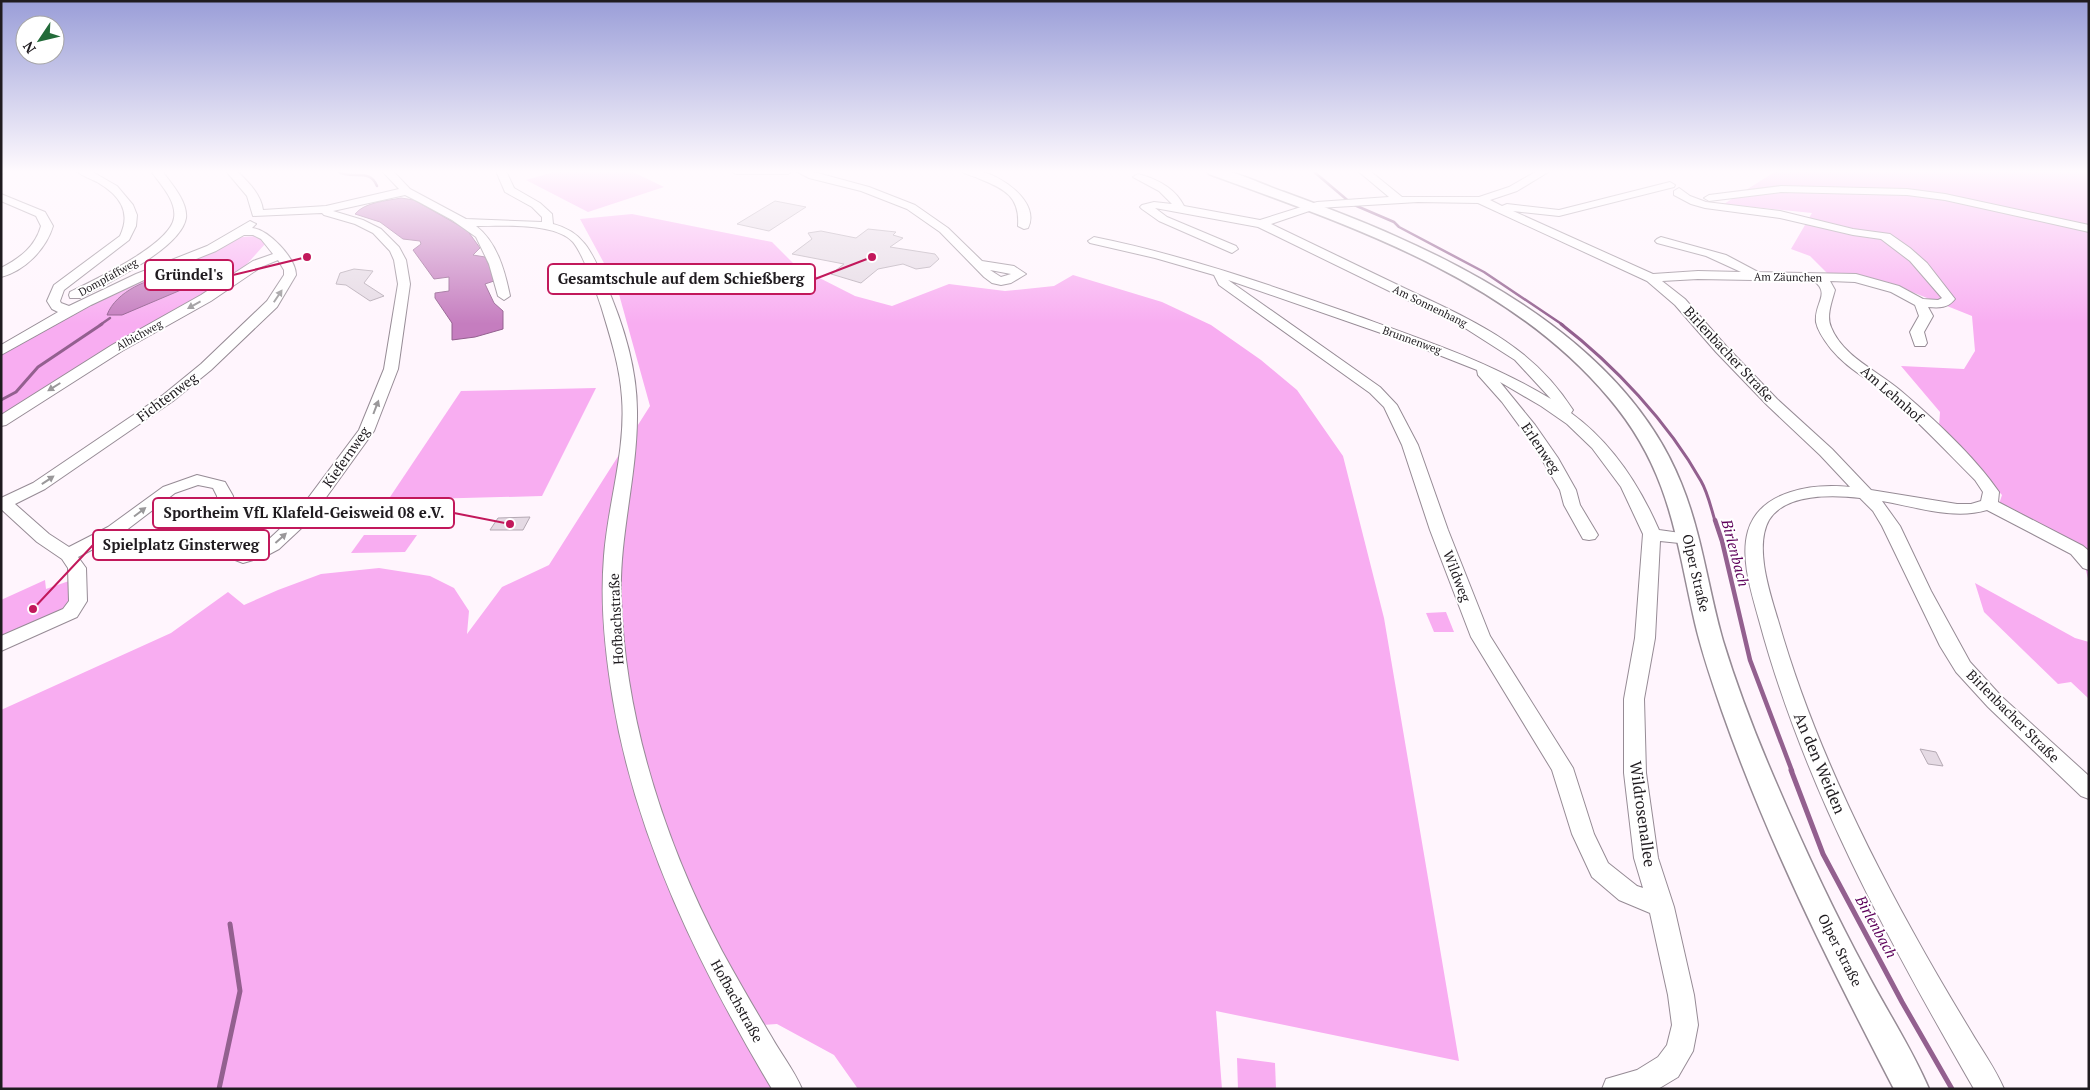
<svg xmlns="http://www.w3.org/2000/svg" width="2090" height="1090" viewBox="0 0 2090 1090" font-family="'PT Serif',serif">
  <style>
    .green { fill: #f8adf1 }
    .water { fill: #c57dbf; stroke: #93608f }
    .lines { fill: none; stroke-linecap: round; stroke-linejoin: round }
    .stream-far3 { stroke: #93608f; stroke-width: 2.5 }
    .stream-far2 { stroke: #93608f; stroke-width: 3 }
    .stream-far1 { stroke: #93608f; stroke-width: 4.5 }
    .stream { stroke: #93608f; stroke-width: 5 }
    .building { fill: #e5dae4; stroke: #b4a9b3 }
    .minor-casing { stroke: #968b95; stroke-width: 2 }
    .major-casing { stroke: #968b95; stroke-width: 3 }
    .minor { fill: #fff; fill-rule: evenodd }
    .major { fill: #fff; fill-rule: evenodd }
    .oneway { fill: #9a989a }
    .labels { text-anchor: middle; stroke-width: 4; stroke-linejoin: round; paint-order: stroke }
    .far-street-label { font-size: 11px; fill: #1f1b1f; stroke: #fff }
    .street-label { font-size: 14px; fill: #1f1b1f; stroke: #fff }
    .water-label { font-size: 15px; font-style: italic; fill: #5d005a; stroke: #fff }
    .near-street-label { font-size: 16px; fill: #1f1b1f; stroke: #fff }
    .leader { fill: none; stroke: #c2185b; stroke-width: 2 }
    .callout-dot { fill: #c2185b; stroke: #fff; stroke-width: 2 }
    .callout { fill: #fff; stroke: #c2185b; stroke-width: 2 }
    .callout-label { font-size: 15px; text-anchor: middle; font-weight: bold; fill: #1f1b1f }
  </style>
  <rect width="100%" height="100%" fill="#fff5fd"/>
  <g class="green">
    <path d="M557,171H631L664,187L588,212L526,180Z"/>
    <path d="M1776,171H2089V582L2085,567L2084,551L1997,510L2002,495L1939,426L1940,412L1901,366L1964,369L1975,351L1972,316L1887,282L1827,273L1810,256L1791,249L1812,213L1724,204Z"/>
    <path d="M632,214L772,242L796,266L855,296L892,306L949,284L1005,291L1054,286L1073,275L1162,302L1211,325L1261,360L1297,390L1343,456L1384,618L1459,1061L1216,1011L1222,1089H858L834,1055L777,1024L761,1025L801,1089H1V710L171,633L228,592L244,605L278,590L321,574L379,568L430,576L454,588L469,611L467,634L502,587L549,565L650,406L617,287L580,219Z"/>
    <path d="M256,236L260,237L265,244L238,274L1,418V355L34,334L111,292L234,240L242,237Z"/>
    <path d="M596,388L542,496L388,500L461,391Z"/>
    <path d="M364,535H417L405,552L351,553Z"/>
    <path d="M45,580L46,589L69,581L68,604L60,615L1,641V600Z"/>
    <path d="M1975,583L2075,638L2089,642V699L2071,682L2058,684L1984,612Z"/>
    <path d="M1446,612L1454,632H1434L1426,613Z"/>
    <path d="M1237,1058L1275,1063L1276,1089H1238Z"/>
  </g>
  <g class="water">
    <path d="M401,198L414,200L467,230L480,248L473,255L485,257L493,273L494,281L485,284L494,303L503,311V329L475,337L452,340V323L435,298V293L449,291V277L434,279L413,250L421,244L420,241L403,239L380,222L355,214C365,202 386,201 401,198Z"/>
    <path d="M172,275L192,277L193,283L188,287L122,315H107C116,291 149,278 172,275Z"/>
  </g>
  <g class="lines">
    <g class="stream-far3">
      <path d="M337,171C353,181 369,167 377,186"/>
      <path d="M1313,171L1352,204L1394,222L1399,227L1484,272L1563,325"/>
      <path d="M100,325L110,318"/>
    </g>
    <g class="stream-far2">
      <path d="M1561,324C1614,365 1668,422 1701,481C1708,493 1711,508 1715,521"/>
      <path d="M1,400L16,392L38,367L102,324"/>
    </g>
    <path class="stream-far1" d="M1715,520L1722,541L1750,660L1792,771"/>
    <g class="stream">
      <path d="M1791,770L1823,854L1902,1002L1952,1089"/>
      <path d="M219,1089L240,991L230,924"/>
    </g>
  </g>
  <g class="building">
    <path d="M775,201L806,207L769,231L737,224Z"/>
    <path d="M868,229L896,232L893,235L903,238L890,247L935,254L939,259L930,267L916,269L903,264L878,269L861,283L831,274L844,264L792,254L812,239L808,233L821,231L856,238Z"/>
    <path d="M354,269L373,271L364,283L384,296L370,301L346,285L336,284L340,273Z"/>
    <path d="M530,517L523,530H490L498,518Z"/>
    <path d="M1920,749L1936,752L1943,766L1928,764Z"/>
  </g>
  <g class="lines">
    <g class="minor-casing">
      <g id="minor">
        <path d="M1,171H7L1,175Z"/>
        <path d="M77,171H91L117,186L133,205L137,215L136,226L129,240L64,290L60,301L61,303L69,306L136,274L207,246L250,221L256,224L252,228C268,229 296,258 296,275L277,307L211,370L173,401L45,489L15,504L49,534L69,547L108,527L163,487L197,475L225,482L233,496L239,549L244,551L252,549L267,541L297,513L359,430L384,369L398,284L394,260L390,251L373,233L355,224L324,215L322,213L253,216L247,196L226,171H237C248,182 261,194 263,210L326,206L399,189L382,171H393L410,189L466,219L542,222V217L532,207L505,192L496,171H506L514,188L540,203L552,214L553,224C584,232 592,253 604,280C622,320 637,367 637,411C638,473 619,535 621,597C625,720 665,843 722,951C738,980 754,1008 771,1036C781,1054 794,1070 802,1089H772C700,968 636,839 613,700C605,652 600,604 604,556C608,503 626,451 622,398C620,366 610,336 601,306C596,291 583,254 573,242C555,222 501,226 476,226C497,242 505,271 510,296L504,300L498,296L489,264L476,237L452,220L419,202L405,195L333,211L363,220L381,229L399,247L406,260L410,284L398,369L374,431L309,521L279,549L264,557L243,563L225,556L222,552L217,496L213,488L198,485L175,493L120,535L78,557L86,568L87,601L77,617L1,651V636L63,609L69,601L68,568L62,559L37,542L1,509V498L33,483L163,395L201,364L267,301L284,275V270L278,260L261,267L211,301L122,351L6,425L1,426V415L112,345L201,295L253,261L273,254L261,239L253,235H244L216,251L144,280L91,305L1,355V345L58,312L52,309L47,301L54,285L120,236C132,211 119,195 97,182C91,179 82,176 77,171Z"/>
        <path d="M151,171H162C171,183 188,202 186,218C181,249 105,284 80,298H70L69,295L70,292C94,280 170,245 174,218C177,201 160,184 151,171Z"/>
        <path d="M731,171H793L788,174H736Z"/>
        <path d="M796,171H810L869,187L915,205L948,228L982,261L1014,266L1026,274L1011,283L1001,285L992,283L984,277L940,232L907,209L861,191L809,178ZM990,270L1011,274L1001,277Z"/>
        <path d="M962,171C967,171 973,170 978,171C1000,174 1041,202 1028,228L1024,229L1018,226C1020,197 1005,189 980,179C974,176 966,175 962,171Z"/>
        <path d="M1358,171H1370L1402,197H1479L1509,187L1537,171H1550L1517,191L1490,200L1502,206L1507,204L1559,210L1670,182L1675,185L1674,187L1559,216L1513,211L1653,274L1698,271L1741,272L1706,256L1657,243L1655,241L1657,239L1661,237L1726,255L1758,272L1856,274L1899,286L1923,299L1938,300L1942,298L1910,261L1881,239L1853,235L1780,218L1705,208L1691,204L1674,195V191L1679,188L1690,196L1706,202L1780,211L1853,229L1890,234L1910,248L1927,263L1955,299C1948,308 1940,308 1928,307L1933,316L1924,332L1927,343L1925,346H1915L1910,332L1919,316L1915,305L1891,292L1855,282L1830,281L1835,290C1832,301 1826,316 1831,327C1843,357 1878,371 1901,391C1934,419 1975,457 1999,492L1998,502L2083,546L2089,551V570L2083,568L2071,554L1987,510C1954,520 1916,507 1882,501L1900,526L1931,591L1970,662L2002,697L2089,776V799L2081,796L1988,707L1956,672L1940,646L1882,526L1873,511L1860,498C1834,495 1785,493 1769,520C1754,547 1770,593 1778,620C1809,729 1858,833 1913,932C1931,965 1950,997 1970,1030C1981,1049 1995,1068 2004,1089H1974C1888,940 1804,787 1759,620C1752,594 1740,559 1748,531C1760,490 1814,483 1850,487L1820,455L1767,405L1716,352L1675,305L1647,281L1478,203L1418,202L1318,208L1271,224C1315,245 1358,266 1402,287C1471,320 1530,343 1573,410L1571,413C1611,442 1639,484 1659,530L1695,535L1698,539L1695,543L1689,544L1660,541L1655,638L1644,699L1646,773L1658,858L1674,907L1694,995L1698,1025L1693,1051L1678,1077L1658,1089H1602L1606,1079L1637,1070L1658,1057L1667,1045L1672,1025L1668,995L1650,913L1619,900L1592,877L1572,834L1552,770L1471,637L1430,530L1402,445L1384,407L1370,393L1219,285L1214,275L1155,258L1090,243L1088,241L1094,237C1183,255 1267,284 1352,314C1421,339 1488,361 1551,399L1515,360L1465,328L1258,227L1155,208L1167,217L1236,246L1238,249L1232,253L1159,221L1142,209L1140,207L1142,205L1154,202L1172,204L1159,191L1133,177L1138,174C1157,179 1175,188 1184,206L1260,220L1317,202L1389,197ZM1698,279L1814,281C1831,294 1814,303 1816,322C1818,332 1825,341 1831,349C1847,369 1871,380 1890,397C1920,423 1947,452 1975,480L1983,492L1981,501L1971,504H1957L1871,490L1832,449L1777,399L1726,346L1685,299L1662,281ZM1228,280L1401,340L1477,370L1478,375L1502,402L1532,443L1560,490L1564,505L1583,539L1589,540L1595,539L1598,535L1580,505L1576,490L1558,458L1535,425L1500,382L1541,406L1567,424L1592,448L1621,487L1643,534L1635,638L1624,699V773L1634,858L1643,888L1637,886L1608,863L1594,834L1573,768L1490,636L1448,530L1418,445L1397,405L1380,387Z"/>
        <path d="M1781,186L1907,189L1945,194L2089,225V232L1945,200L1907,195L1781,192L1709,201L1704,198L1709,195Z"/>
        <path d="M1,194L45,212L53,226C46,249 25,271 1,277V268C20,258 35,247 41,226L36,216L1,201Z"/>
      </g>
    </g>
    <g class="major-casing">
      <path id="major" d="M1207,171C1213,171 1220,170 1226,171C1244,175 1266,186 1284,192C1322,206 1359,220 1395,236C1508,286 1633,363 1681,483C1702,534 1708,589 1723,641C1738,690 1757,739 1778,787C1805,850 1834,912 1867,973C1887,1011 1912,1049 1929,1089H1894C1830,966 1768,842 1722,711C1712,682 1702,653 1695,623C1675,535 1670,470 1609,398C1508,278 1351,226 1209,174Z"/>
    </g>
    <use href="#minor" class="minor"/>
    <use href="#major" class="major"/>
  </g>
  <defs><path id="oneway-solid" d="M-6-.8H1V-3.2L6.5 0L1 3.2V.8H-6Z" transform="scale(1.25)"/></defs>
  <g class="oneway">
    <use href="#oneway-solid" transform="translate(278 296) rotate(-56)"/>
    <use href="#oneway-solid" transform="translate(194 305) rotate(151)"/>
    <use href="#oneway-solid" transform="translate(54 387) rotate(148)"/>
    <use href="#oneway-solid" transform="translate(376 407) rotate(-69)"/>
    <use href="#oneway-solid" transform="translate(48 480) rotate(-34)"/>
    <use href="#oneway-solid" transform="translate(140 512) rotate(-37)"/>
    <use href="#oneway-solid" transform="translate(281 538) rotate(-42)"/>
  </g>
  <linearGradient id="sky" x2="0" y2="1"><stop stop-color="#9a9ed8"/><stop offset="0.53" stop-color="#fffafe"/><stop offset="1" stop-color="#fffafe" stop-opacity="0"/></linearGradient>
  <rect width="2090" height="324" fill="url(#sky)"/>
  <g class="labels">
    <g class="far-street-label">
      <text transform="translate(108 277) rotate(-29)" y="4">Dompfaffweg</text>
      <text transform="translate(1788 277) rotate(1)" y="4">Am Zäunchen</text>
      <text transform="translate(1430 306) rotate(26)" y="4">Am Sonnenhang</text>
      <text transform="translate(139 335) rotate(-29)" y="4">Albichweg</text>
      <text transform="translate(1412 340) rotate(20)" y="4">Brunnenweg</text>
    </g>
    <g class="street-label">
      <text transform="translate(1729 354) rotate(47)" y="5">Birlenbacher Straße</text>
      <text transform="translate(1892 394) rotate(41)" y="5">Am Lehnhof</text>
      <text transform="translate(167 397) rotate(-37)" y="5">Fichtenweg</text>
      <text transform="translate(1541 448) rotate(56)" y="5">Erlenweg</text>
      <text transform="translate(346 457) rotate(-55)" y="5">Kiefernweg</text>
      <text transform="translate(1696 573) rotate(77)" y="5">Olper Straße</text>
      <text transform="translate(1457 576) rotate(69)" y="5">Wildweg</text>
      <text transform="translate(616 619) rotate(-93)" y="5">Hofbachstraße</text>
      <text transform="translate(2013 716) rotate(45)" y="5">Birlenbacher Straße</text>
      <text transform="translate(1840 950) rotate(63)" y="5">Olper Straße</text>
      <text transform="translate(737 1001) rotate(61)" y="5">Hofbachstraße</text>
    </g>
    <g class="water-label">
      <text transform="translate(1735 553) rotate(75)" y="5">Birlenbach</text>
      <text transform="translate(1876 927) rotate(61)" y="5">Birlenbach</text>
    </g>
    <g class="near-street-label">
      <text transform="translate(1820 763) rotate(67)" y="6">An den Weiden</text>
      <text transform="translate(1643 814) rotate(82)" y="6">Wildrosenallee</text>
    </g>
  </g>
  <path class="leader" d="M307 257L233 275M872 257L815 279M510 524L454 513M33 609L93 545"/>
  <g class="callout-dot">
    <circle cx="307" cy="257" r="5"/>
    <circle cx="872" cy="257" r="5"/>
    <circle cx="510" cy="524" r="5"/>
    <circle cx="33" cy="609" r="5"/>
  </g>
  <g class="callout">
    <rect x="145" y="260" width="88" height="30" rx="5"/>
    <rect x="548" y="264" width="267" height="30" rx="5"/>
    <rect x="153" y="498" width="301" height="30" rx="5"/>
    <rect x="93" y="530" width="176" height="30" rx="5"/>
  </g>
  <g class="callout-label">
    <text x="189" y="280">Gründel's</text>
    <text x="681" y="284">Gesamtschule auf dem Schießberg</text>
    <text x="304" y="518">Sportheim VfL Klafeld-Geisweid 08 e.V.</text>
    <text x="181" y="550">Spielplatz Ginsterweg</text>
  </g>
  <rect width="2090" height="1090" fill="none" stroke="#1f1b1f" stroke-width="5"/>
  <g transform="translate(40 40) rotate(235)"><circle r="24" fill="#ffffff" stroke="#a5a4a5"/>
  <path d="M0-4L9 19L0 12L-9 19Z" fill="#236b39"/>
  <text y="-8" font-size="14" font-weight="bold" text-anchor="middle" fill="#1f1b1f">N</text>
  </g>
</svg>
